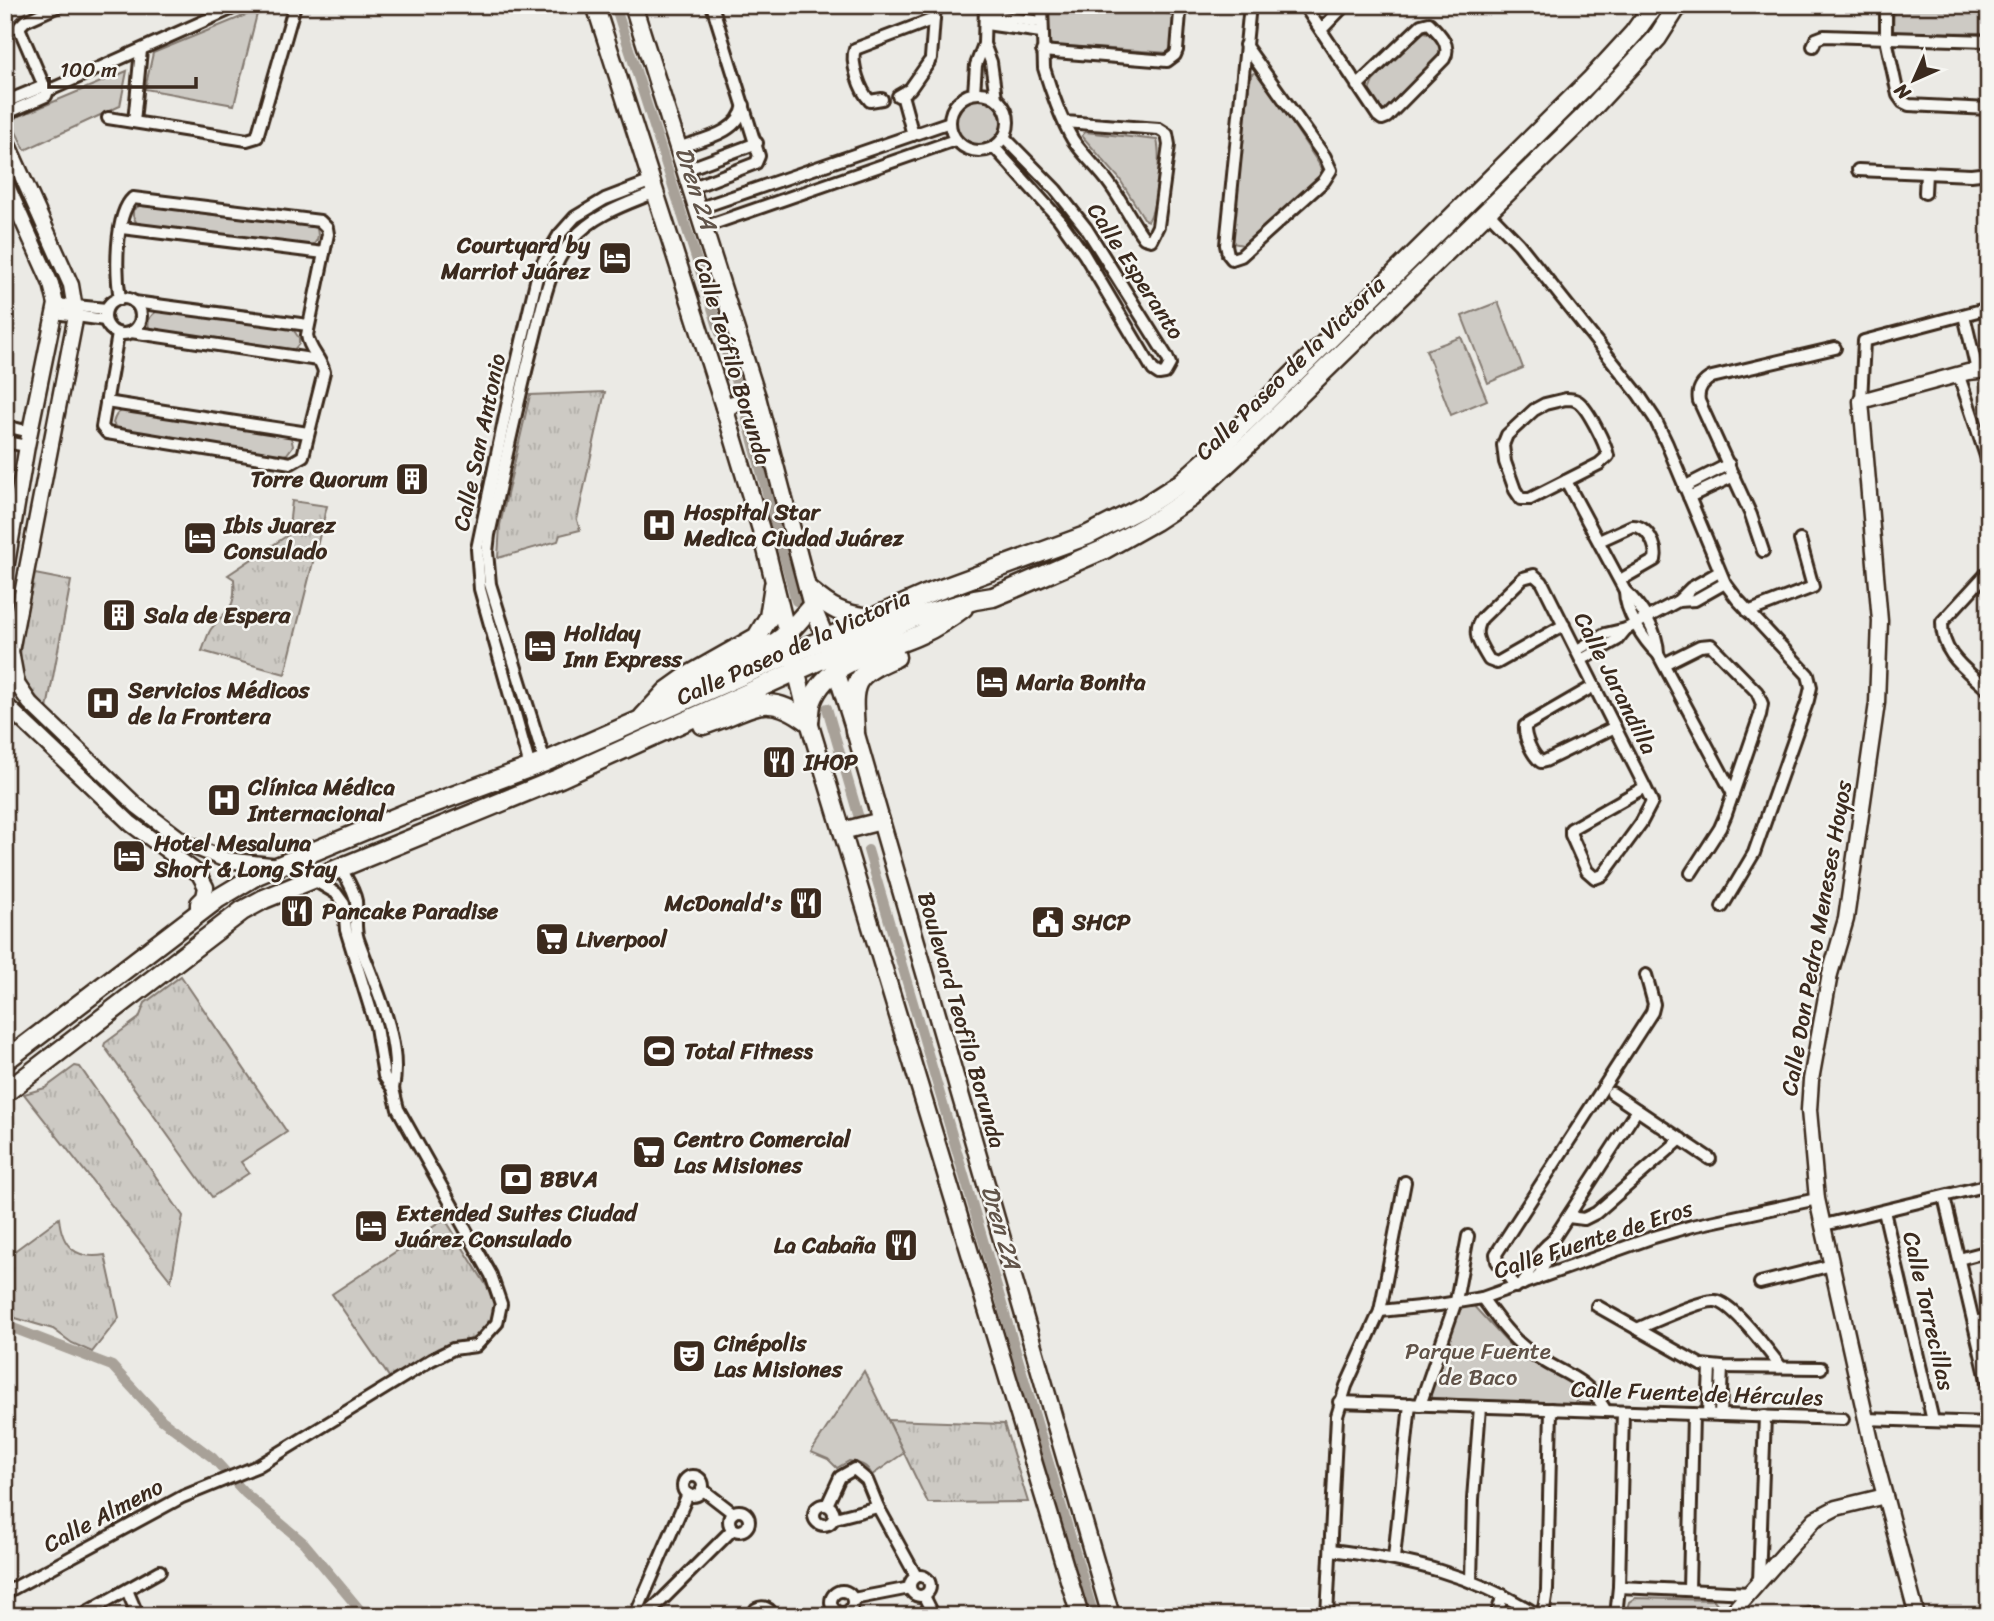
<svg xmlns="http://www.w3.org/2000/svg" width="1994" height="1621" viewBox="0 0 1994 1621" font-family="Sriracha,sans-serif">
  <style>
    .grass { fill: url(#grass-tufts); stroke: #847a71; stroke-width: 2 }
    .park { fill: #cdcac4; stroke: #847a71; stroke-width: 2 }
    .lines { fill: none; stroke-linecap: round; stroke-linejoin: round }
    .canal { stroke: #a8a198; stroke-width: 10 }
    .minor-casing { stroke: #3b2a1e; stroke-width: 16 }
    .tertiary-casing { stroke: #3b2a1e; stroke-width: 19 }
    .secondary-casing { stroke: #3b2a1e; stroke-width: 21 }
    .primary-casing { stroke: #3b2a1e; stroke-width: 23 }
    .minor { stroke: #f6f6f2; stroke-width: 10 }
    .tertiary { stroke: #f6f6f2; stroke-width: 14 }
    .secondary { stroke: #f6f6f2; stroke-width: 16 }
    .primary { stroke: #f6f6f2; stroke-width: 18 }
    .labels { text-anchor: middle; stroke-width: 5; stroke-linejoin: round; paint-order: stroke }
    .poi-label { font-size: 23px; font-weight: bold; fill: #3b2a1e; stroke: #f6f6f2; text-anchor: start }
    .street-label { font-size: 23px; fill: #3b2a1e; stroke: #f6f6f2 }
    .park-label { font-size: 23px; fill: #605248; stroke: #f6f6f2 }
    .water-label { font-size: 24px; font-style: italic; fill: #615449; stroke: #f6f6f2 }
  </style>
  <defs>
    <pattern id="grass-tufts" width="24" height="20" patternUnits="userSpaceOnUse" patternTransform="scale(1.75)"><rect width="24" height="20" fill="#cdcac4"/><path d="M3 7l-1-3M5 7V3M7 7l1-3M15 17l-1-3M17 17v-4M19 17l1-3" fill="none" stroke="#b1aea8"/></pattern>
  </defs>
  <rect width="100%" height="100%" fill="#ebeae5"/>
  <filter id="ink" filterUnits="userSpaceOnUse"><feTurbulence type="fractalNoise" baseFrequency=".0143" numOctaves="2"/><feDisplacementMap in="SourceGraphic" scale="14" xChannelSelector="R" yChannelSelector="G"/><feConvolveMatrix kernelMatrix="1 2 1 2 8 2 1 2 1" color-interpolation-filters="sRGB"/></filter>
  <g filter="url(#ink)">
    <g class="grass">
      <path d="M605,392L577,520L580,530L560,535L558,541L498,558L500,525L530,395Z"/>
      <path d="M292,501L327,506L285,674L202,651C205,644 207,635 211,629C228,607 236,611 234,579L228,575L288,535Z"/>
      <path d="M35,574L71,581L47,709C38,699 29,690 24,678C13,652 30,602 35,574Z"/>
      <path d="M181,976L287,1132L241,1162L249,1173L212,1197L104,1046L105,1043L139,1018L145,1003Z"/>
      <path d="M75,1066L80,1067L183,1216L171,1281L24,1094L45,1088Z"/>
      <path d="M59,1218C62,1247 76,1260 105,1255L119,1318L92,1352L72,1343L53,1329L5,1315V1258Z"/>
      <path d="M445,1219L493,1296C497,1315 487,1333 469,1340C459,1345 447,1344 437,1349C421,1358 407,1371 392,1381L332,1294Z"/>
      <path d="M888,1420L1004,1424L1028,1502L928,1503Z"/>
    </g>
    <g class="park">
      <path d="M1049,5H1095L1172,14L1175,25L1170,53L1052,45L1048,40Z"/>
      <path d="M1894,5H1989V33L1893,32Z"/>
      <path d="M258,10L234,105L145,89L153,53Z"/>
      <path d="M1421,32C1433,31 1445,46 1440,57L1389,109L1384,110L1378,106L1369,91L1373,81Z"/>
      <path d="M127,71L120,106L25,150L10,120Z"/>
      <path d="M1258,71L1319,164L1323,173L1306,191L1243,245L1232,243L1249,86L1252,74Z"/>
      <circle cx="980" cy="122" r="25"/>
      <path d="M1085,132L1157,140C1161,155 1157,208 1148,221L1145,220L1119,178L1082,136Z"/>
      <path d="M144,203L316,226C319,234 319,240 312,246L137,224L133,216V210Z"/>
      <path d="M1498,302L1523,368L1488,383L1462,316Z"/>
      <path d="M157,311L292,328L299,338V344L293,351L152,331L149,329C147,320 150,316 157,311Z"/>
      <path d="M1461,337L1487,400L1451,415L1426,350Z"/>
      <path d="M124,410L286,433L291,437L293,446L287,454L279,457L118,431L113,423C115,416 117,412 124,410Z"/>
      <path d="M1471,1303L1514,1350L1582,1390L1581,1398L1573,1404L1433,1398L1429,1394L1457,1310L1464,1304Z"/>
      <path d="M864,1371L904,1453L872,1475C867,1465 860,1463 849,1461L837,1468L828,1459L811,1452Z"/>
      <path d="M1635,1598L1714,1600L1719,1606L1713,1616H1625L1629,1602Z"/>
    </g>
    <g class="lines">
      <g class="canal">
        <path d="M615,5L736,383"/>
        <path d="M747,419L796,601"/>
        <path d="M827,708L859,818"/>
        <path d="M868,850L1094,1616"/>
        <path d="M5,1325L112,1366L162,1420L213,1458L245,1493L304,1543L365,1616"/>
      </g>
      <g class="minor-casing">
        <g id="minor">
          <path d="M1042,5L1044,68C1050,88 1062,122 1073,140C1084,156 1100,170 1111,186C1123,203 1132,222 1144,238L1151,240L1158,226L1169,145L1167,134L1159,129L1065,122"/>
          <path d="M1304,5L1378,116L1382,119L1387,117L1444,59C1452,45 1439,33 1429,23L1421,25L1357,86"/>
          <path d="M1886,5V39L1898,95L1903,102L1909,105L1989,109"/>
          <path d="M986,15L1041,22"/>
          <path d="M986,24L1041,32"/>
          <path d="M1321,30L1345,5"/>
          <path d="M984,44L991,62L996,98"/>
          <path d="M1245,45L1325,157L1331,170L1324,181L1241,256L1232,259L1228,254L1226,245L1250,5"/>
          <path d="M1813,46L1816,39L1824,36L1989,41"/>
          <path d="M1042,51L1167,61L1175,55L1177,50L1180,13L1171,5"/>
          <path d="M931,58L935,5"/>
          <path d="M49,88L52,89L240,5"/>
          <path d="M49,88L44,86L20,30V26L25,21L61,5"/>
          <circle cx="979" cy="122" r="29"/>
          <path d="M974,93L976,65L984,44L985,5"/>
          <path d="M902,95L913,135"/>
          <path d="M898,96L910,89L929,62"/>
          <path d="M882,99L870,101C860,91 850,62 855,49L934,19"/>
          <path d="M5,102L44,86"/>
          <path d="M5,114L46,96L49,88"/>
          <path d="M108,118L247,140L257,137L295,5"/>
          <path d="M134,122L141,50"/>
          <path d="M678,148C702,139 739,134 744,105"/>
          <path d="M995,148L1059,219L1084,254L1153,370L1159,374L1165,373L1170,364L1167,357L1086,228L1056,190L1005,138"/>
          <path d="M685,170L757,143"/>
          <path d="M1858,170L1971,175L1989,173"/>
          <path d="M691,188L756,163L759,156L712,5"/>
          <path d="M1925,193L1926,173"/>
          <path d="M697,209L950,122"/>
          <path d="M1487,211L1519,244L1639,395L1655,419L1667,444L1725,583L1737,599L1808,675L1811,687L1808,700L1754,853L1722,907"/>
          <path d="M704,227L955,140"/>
          <path d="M122,228L324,253"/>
          <circle cx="123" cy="316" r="18"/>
          <path d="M134,302L308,325"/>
          <path d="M56,304L106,309"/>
          <path d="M55,313L105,320"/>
          <path d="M1964,315L1977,370"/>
          <path d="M131,332L318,360"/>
          <path d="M118,334L102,427L107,433L291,463L303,456L324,372C321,358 309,350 307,335L328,234L327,228L320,221L133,198C114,215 116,275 120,299"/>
          <path d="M1959,376L1989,465"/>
          <path d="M1566,399C1568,399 1574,399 1577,401C1587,406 1606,445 1608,456L1599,464L1530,499H1521L1515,490L1505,462L1503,445L1507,435L1534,410L1545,404Z"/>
          <path d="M1861,401L1864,341L1989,308"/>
          <path d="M106,402L308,433"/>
          <path d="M5,426L30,432"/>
          <path d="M5,442L27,446"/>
          <path d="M1566,481L1625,591C1641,605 1658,632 1658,654"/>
          <path d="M1684,487L1729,464"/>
          <path d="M1689,497L1734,476"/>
          <path d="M1599,541L1632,526C1647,525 1658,546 1655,560L1620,580"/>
          <path d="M1763,551L1751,515L1699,401C1697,390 1702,382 1712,377L1835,348"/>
          <path d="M1989,571L1942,622C1941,655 1967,670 1989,691"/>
          <path d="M1625,591C1625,611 1643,640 1658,654L1733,794"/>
          <path d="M1678,601L1695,600L1725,583"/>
          <path d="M1748,612L1813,587L1800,540"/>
          <path d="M1564,625L1497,663L1489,660C1481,646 1470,633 1482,618L1523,578L1534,575L1542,582C1555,608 1568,634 1581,660L1645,787L1652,802L1641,823L1603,875L1595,878L1587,871L1571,835V829L1645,787"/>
          <path d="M1577,650L1605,634L1626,629L1678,601L1691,588L1719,572"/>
          <path d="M1581,660L1617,640L1626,629"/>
          <path d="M1664,664L1700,646L1711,645L1757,692L1762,704L1760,715L1726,814L1720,828L1691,873"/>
          <path d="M1594,686L1525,726C1524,737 1532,755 1541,762L1545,761L1615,727"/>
          <path d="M545,762L490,584L487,552L489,535C503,472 516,410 532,347C542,311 547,268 573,239C594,214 627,204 656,192"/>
          <path d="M530,767L480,589L477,549L509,397L536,281L543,262L559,235L575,217L605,199L652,181"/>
          <path d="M340,867C346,878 354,889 356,901C357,914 354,927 358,939C374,985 403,1039 393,1089"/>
          <path d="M1612,1093L1710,1159"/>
          <path d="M1944,1197L1989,1388"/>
          <path d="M1884,1211L1933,1421"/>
          <path d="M1568,1217L1584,1219L1596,1213L1681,1139"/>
          <path d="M1824,1225L1989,1185"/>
          <path d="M1959,1259L1989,1251"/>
          <path d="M1537,1279L1552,1250V1241"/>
          <path d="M1760,1283L1832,1265"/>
          <path d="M1523,1284C1530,1269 1538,1251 1552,1241L1637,1110"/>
          <path d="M1516,1287L1497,1261L1496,1254L1652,1012L1654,1004L1646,975"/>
          <path d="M1482,1298C1495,1315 1508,1335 1525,1348C1556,1374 1584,1372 1606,1411"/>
          <path d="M1597,1306L1701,1365L1722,1367L1821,1368"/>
          <path d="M1380,1311L1439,1305L1482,1298L1654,1237L1692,1226L1817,1199"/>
          <path d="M1974,1322L1989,1319"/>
          <path d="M1637,1329C1654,1322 1700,1300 1715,1301C1733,1302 1769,1352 1781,1367"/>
          <path d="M1339,1402L1843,1419"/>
          <path d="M1420,1405L1456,1301L1468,1236"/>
          <path d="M1708,1414L1710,1367"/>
          <path d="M1720,1415L1722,1367"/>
          <path d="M1865,1419L1989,1423"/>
          <circle cx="693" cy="1486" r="10"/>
          <path d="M702,1489L733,1513"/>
          <circle cx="824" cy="1515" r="10"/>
          <path d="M827,1505L840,1477L854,1469L867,1480L878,1507L916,1576"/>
          <circle cx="739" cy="1521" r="10"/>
          <path d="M835,1518L878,1507"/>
          <path d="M1331,1550C1411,1560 1469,1573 1540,1616"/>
          <path d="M1394,1558L1410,1404"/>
          <circle cx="920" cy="1586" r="10"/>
          <path d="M1471,1581L1473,1499L1480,1407"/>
          <path d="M1759,1582L1765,1416"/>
          <path d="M1619,1587L1750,1593"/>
          <path d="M1689,1589L1693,1414"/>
          <path d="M127,1590L138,1616"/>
          <circle cx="842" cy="1602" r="11"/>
          <path d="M5,1593L182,1497L258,1466L431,1360L453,1349L476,1346L497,1323L501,1304L491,1275L398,1109L393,1089L384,1076L376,1027L346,930L344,904L336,893L312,879"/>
          <path d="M924,1596L934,1616"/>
          <path d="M853,1599L910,1588"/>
          <path d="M80,1616L160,1571"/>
          <path d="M635,1616L688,1494"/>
          <path d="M635,1616L649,1612L656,1606L733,1529"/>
          <path d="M752,1616L756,1609C763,1605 770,1608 773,1616"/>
          <path d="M1327,1616L1337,1416L1346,1386L1380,1311L1405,1182"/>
          <path d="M1496,1616L1503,1595"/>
          <path d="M1543,1616L1547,1590L1551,1409"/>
          <path d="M1616,1616L1619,1587L1623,1412"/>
          <path d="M1803,1616L1812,1613L1837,1616"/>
        </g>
      </g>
      <g class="tertiary-casing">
        <g id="tertiary">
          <path d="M5,138L71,285L76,315L11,651L17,684L30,703L137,806L187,844L226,860L279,866"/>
          <path d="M5,182L51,284L56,304L27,446L5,575"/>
          <path d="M5,704L131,824L199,874L206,887L204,897L198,903V914"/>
          <path d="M1729,1616L1815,1519L1836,1508L1885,1496"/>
          <path d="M1917,1616L1874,1455L1817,1199L1809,1110L1811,1080L1830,974L1846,919L1877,703L1880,621L1861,401L1968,372L1989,370"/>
        </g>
      </g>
      <g class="secondary-casing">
        <g id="secondary">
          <path d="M595,5L724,407L762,533L809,722L1080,1616"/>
          <path d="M633,5L757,397L812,606L826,639L855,731L1111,1616"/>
          <path d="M724,407L757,397"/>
          <path d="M842,831L881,821"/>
        </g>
      </g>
      <g class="primary-casing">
        <g id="primary">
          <path d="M809,590C831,609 842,615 871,618"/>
          <path d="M686,690L776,642L787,634L812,606"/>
          <path d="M643,717L667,691L688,676L757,637L769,617L774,585"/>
          <path d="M809,722C810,716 810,707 812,701C828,658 886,651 921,634C936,627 950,618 963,608"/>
          <path d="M703,725C750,711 764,687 809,722"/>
          <path d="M855,731C852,684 850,676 896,657"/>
          <path d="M5,1061L217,899L257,875L404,814L545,762L925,595L1088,535L1145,506L1181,483L1210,457L1590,81L1634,33L1654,5"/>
          <path d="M5,1093L242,911L264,899L560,778L915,617L975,600L993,597L1010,590L1105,549L1155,521L1190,498L1256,437L1582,119L1657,38L1678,5"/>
        </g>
      </g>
      <use href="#minor" class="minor"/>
      <use href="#tertiary" class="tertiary"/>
      <use href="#secondary" class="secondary"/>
      <use href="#primary" class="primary"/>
    </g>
  </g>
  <defs>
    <g id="hotel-square" transform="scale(1.75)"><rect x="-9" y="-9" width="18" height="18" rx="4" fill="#3b2a1e" stroke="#f6f6f2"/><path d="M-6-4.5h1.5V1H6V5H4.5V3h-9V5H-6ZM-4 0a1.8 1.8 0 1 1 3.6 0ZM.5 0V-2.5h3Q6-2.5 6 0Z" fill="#fff"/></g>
    <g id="building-square" transform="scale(1.75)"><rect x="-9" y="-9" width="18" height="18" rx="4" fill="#3b2a1e" stroke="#f6f6f2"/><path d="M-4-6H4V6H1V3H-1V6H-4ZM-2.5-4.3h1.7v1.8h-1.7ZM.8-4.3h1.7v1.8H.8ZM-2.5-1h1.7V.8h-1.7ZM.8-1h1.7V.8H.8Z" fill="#fff"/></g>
    <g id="hospital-square" transform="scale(1.75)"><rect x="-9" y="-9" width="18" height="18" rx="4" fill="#3b2a1e" stroke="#f6f6f2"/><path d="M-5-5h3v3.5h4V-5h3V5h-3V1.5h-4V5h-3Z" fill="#fff"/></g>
    <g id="restaurant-square" transform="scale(1.75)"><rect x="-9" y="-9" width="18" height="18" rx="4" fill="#3b2a1e" stroke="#f6f6f2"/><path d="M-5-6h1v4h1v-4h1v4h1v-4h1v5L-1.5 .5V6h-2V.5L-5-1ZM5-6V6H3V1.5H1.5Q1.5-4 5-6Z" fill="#fff"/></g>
    <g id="civic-square" transform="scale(1.75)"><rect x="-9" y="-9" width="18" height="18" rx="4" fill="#3b2a1e" stroke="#f6f6f2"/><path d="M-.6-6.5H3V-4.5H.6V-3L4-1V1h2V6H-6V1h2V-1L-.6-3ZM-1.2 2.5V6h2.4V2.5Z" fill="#fff"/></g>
    <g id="supermarket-square" transform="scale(1.75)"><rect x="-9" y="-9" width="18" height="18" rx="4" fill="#3b2a1e" stroke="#f6f6f2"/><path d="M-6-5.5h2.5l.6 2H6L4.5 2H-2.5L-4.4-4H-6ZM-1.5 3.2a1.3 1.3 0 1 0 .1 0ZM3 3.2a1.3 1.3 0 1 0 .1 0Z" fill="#fff"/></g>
    <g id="stadium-square" transform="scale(1.75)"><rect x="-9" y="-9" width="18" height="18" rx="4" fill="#3b2a1e" stroke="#f6f6f2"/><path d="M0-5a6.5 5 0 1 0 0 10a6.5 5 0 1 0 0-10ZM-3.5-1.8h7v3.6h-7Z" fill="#fff"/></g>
    <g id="bank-square" transform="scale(1.75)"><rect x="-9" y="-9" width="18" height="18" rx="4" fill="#3b2a1e" stroke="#f6f6f2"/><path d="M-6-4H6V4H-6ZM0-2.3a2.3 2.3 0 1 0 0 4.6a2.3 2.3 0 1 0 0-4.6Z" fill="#fff"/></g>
    <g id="theatre-square" transform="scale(1.75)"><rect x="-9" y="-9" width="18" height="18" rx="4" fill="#3b2a1e" stroke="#f6f6f2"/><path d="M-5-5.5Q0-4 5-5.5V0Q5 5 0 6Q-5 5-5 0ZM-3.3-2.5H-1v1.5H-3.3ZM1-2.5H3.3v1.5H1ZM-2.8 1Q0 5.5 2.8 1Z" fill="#fff"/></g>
  </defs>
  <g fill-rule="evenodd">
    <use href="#hotel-square" x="615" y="258"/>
    <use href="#building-square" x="412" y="479"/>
    <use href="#hospital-square" x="659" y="525"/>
    <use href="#hotel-square" x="200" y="538"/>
    <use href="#building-square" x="119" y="615"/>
    <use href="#hotel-square" x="540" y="646"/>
    <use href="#hotel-square" x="992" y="682"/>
    <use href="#hospital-square" x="103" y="703"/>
    <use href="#restaurant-square" x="779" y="762"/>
    <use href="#hospital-square" x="224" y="800"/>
    <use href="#hotel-square" x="129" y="856"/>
    <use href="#restaurant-square" x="806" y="903"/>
    <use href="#restaurant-square" x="297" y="911"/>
    <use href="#civic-square" x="1048" y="922"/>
    <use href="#supermarket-square" x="552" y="939"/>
    <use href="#stadium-square" x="659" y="1051"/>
    <use href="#supermarket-square" x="649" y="1152"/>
    <use href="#bank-square" x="516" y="1179"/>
    <use href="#hotel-square" x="371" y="1226"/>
    <use href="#restaurant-square" x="901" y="1245"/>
    <use href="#theatre-square" x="689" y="1356"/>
  </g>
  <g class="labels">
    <g class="poi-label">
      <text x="590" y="253" text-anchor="end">Courtyard by<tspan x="590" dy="26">Marriot Juárez</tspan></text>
      <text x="388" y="487" text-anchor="end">Torre Quorum</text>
      <text x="684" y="520">Hospital Star<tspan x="684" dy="26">Medica Ciudad Juárez</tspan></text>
      <text x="224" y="533">Ibis Juarez<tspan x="224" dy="26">Consulado</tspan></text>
      <text x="144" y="623">Sala de Espera</text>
      <text x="564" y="641">Holiday<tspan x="564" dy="26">Inn Express</tspan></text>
      <text x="1016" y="690">Maria Bonita</text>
      <text x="128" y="698">Servicios Médicos<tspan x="128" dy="26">de la Frontera</tspan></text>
      <text x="804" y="770">IHOP</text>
      <text x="248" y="795">Clínica Médica<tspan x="248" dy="26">Internacional</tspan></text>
      <text x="154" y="851">Hotel Mesaluna<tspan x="154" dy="26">Short &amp; Long Stay</tspan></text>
      <text x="782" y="911" text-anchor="end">McDonald's</text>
      <text x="322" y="919">Pancake Paradise</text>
      <text x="1072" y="930">SHCP</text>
      <text x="576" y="947">Liverpool</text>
      <text x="684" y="1059">Total Fitness</text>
      <text x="674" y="1147">Centro Comercial<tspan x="674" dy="26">Las Misiones</tspan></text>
      <text x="540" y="1187">BBVA</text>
      <text x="396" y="1221">Extended Suites Ciudad<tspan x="396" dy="26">Juárez Consulado</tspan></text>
      <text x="876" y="1253" text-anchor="end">La Cabaña</text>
      <text x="714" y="1351">Cinépolis<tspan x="714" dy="26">Las Misiones</tspan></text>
    </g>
    <g class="street-label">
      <text transform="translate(1136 271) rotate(57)" y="8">Calle Esperanto</text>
      <text transform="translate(733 361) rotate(73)" y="8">Calle Teófilo Borunda</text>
      <text transform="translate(1290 368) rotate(-44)" y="8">Calle Paseo de la Victoria</text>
      <text transform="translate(479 442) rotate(-78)" y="8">Calle San Antonio</text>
      <text transform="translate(793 647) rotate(-24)" y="8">Calle Paseo de la Victoria</text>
      <text transform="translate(1616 683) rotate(63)" y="8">Calle Jarandilla</text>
      <text transform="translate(1816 938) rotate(-80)" y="8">Calle Don Pedro Meneses Hoyos</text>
      <text transform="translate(962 1020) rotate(74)" y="8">Boulevard Teofilo Borunda</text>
      <text transform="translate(1593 1239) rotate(-18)" y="8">Calle Fuente de Eros</text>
      <text transform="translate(1929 1311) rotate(77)" y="8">Calle Torrecillas</text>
      <text transform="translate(1697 1393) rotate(2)" y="8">Calle Fuente de Hércules</text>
      <text transform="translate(103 1515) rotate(-28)" y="8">Calle Almeno</text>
    </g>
    <g class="park-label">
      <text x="1478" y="1359">Parque Fuente<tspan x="1478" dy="26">de Baco</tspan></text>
    </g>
    <g class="water-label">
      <text transform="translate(696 188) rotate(72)" y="8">Dren 2A</text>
      <text transform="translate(1001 1227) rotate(74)" y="8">Dren 2A</text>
    </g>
  </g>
  <rect width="1994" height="1621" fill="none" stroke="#f6f6f2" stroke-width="28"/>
  <rect x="14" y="14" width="1966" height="1593" fill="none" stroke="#3b2a1e" stroke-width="2.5" filter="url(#ink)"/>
  <g transform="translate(1914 80) rotate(225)" stroke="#f6f6f2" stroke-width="5" paint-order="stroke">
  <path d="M0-5L12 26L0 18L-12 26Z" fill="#3b2a1e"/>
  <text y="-10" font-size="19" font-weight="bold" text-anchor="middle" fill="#3b2a1e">N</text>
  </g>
  <path d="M49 77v10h147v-10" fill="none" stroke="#3b2a1e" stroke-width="3.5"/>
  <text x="60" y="77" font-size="21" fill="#3b2a1e" stroke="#f6f6f2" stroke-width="5" paint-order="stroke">100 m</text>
</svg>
